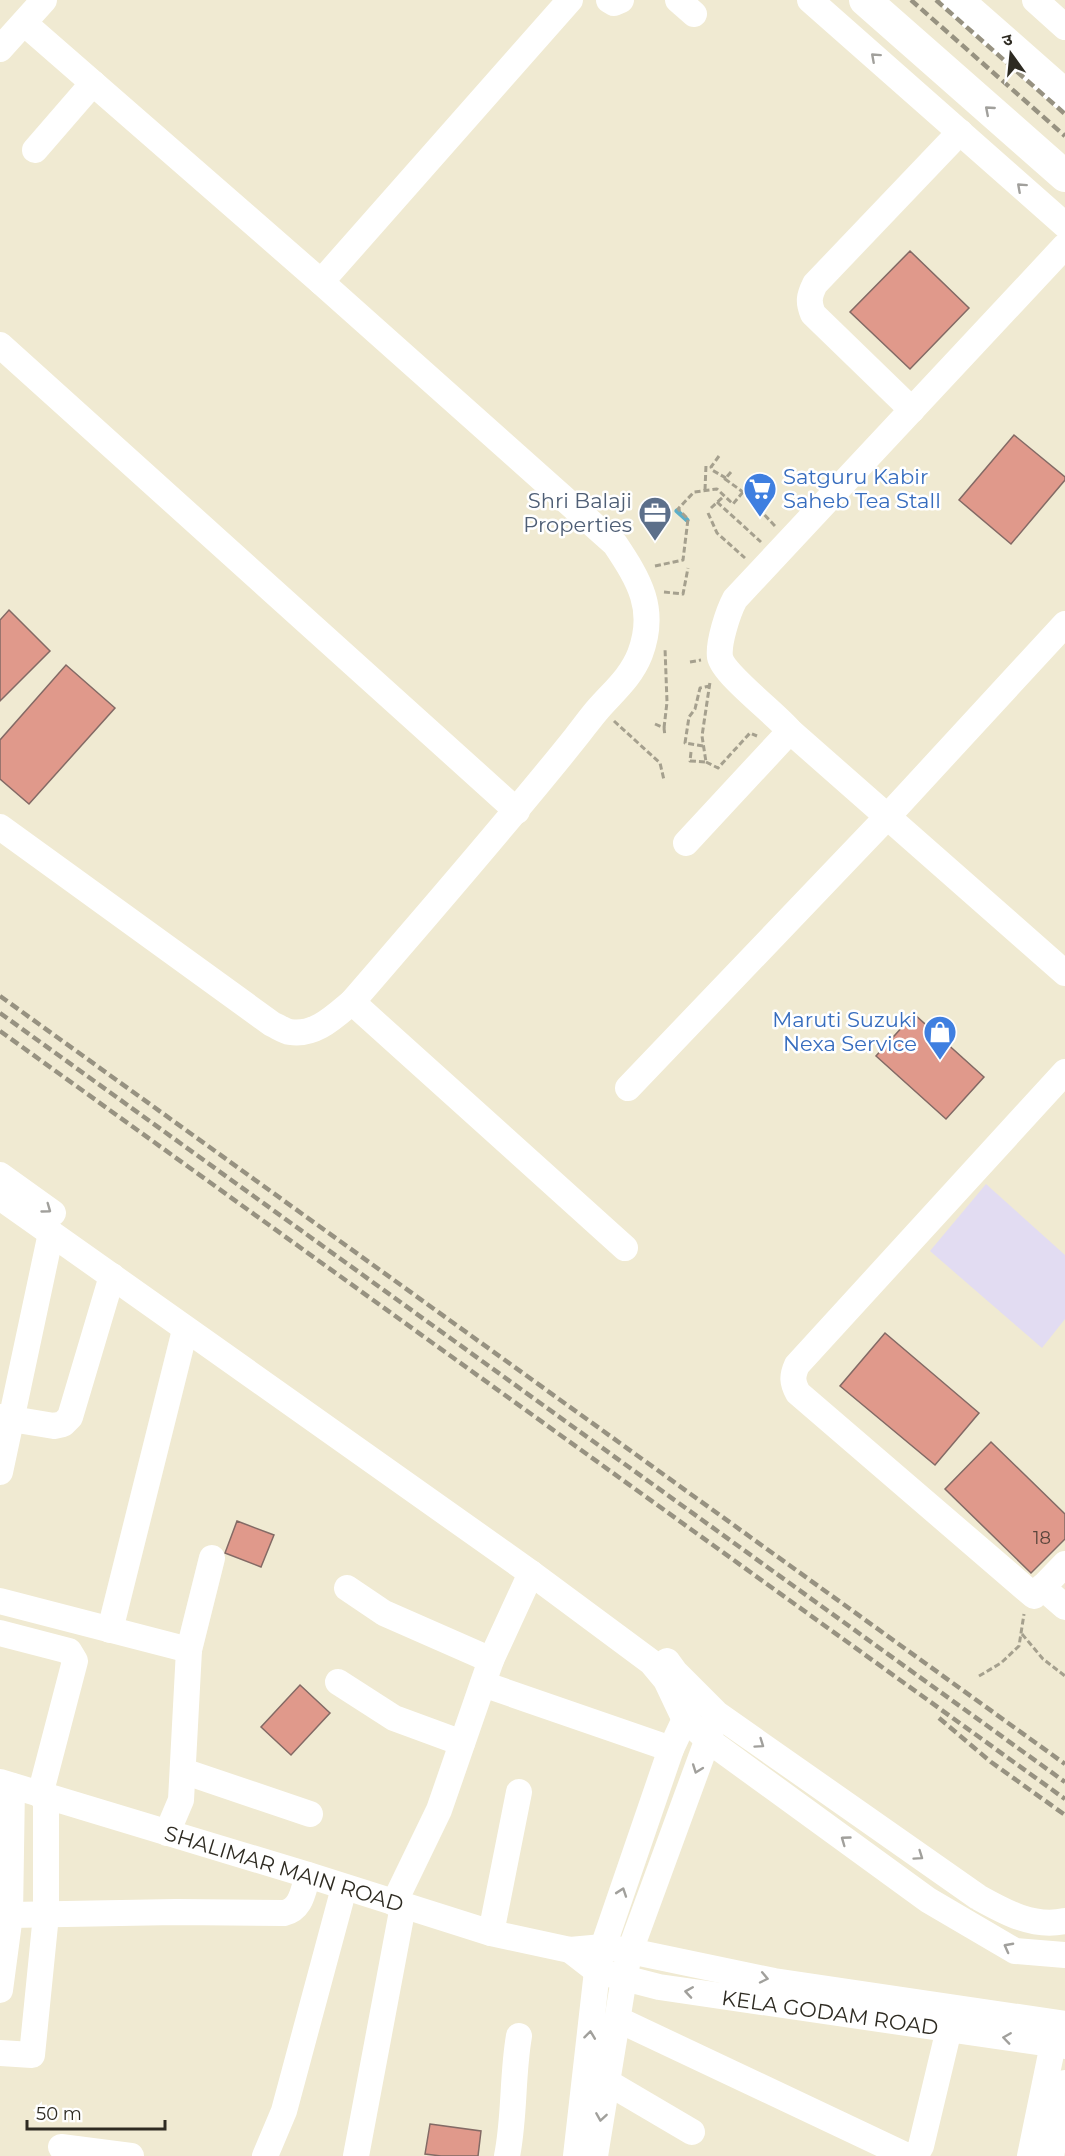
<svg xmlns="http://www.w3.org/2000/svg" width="1065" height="2156" viewBox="0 0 1065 2156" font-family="Montserrat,'Noto Sans Devanagari',sans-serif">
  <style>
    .industrial { fill: #e2dcf2 }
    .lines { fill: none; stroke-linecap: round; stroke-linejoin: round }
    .stream { stroke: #5caec8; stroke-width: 5 }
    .building { fill: #e0998b; stroke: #836a65; stroke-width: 1.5 }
    .path { stroke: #a5a08e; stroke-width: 3; stroke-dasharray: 6 3; stroke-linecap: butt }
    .minor { stroke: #fff; stroke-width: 26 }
    .major { stroke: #fff; stroke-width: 32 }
    .rail { stroke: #979281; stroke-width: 4.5; stroke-dasharray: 9 4.5; stroke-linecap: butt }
    .oneway { stroke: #a1a09c }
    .labels { text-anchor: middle; stroke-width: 5; stroke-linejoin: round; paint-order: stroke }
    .number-label { font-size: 18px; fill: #5a463c }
    .shop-label { font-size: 21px; fill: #366cbe; stroke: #fff; text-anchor: start }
    .service-label { font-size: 21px; fill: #4e5e75; stroke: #fff; text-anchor: end }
    .street-label { font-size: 21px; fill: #2e2b22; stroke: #fff }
  </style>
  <rect width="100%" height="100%" fill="#f0ead2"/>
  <path class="industrial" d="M986,1184L1065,1255V1319L1042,1348L930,1251Z"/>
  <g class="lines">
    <path class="stream" d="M677,511L687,520"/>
  </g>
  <g class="building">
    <path d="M910,251L969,308L910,369L850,312Z"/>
    <path d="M1014,435L1065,477V480L1011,544L959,500Z"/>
    <path d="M9,610L50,651L0,701V620Z"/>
    <path d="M66,665L115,708L29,804L0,779V740Z"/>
    <path d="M914,1014L984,1077L946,1119L876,1056Z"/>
    <path d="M885,1333L979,1413L935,1465L840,1386Z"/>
    <path d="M991,1442L1065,1514V1539L1031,1573L945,1489Z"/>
    <path d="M237,1521L274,1535L261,1567L225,1553Z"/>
    <path d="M300,1685L330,1713L291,1755L261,1727Z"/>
    <path d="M430,2124L481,2131L478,2156H441L425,2154Z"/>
  </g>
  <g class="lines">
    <g class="path">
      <path d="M719,456L711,467L712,470L726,478"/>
      <path d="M731,472L725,479L743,492L775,526"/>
      <path d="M705,490L706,465"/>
      <path d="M717,502L761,542"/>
      <path d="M711,508L724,496"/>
      <path d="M708,513L717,533L745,558"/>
      <path d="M655,566L683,560L688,519L678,509L694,492L717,489L733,504L743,492"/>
      <path d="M664,592L683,594L688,568"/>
      <path d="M690,662L701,660"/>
      <path d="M614,721L660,763L664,780"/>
      <path d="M655,724L664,728L665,736"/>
      <path d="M664,728L667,702L665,648"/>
      <path d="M703,746L685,743L689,717L695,709L700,688L710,686"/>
      <path d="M691,752L690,761L706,762L702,736L710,682"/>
      <path d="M706,762L718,768L750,733L757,736"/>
      <path d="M1022,1634L1043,1659L1065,1676"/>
      <path d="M979,1676L1001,1663L1019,1646L1024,1614"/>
    </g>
    <g class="minor">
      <path d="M609,0L614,3L621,0"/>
      <path d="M678,0L694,14"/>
      <path d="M810,0L1065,225"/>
      <path d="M1035,0L1065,27"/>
      <path d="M0,49L44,0"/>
      <path d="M35,150L93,83"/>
      <path d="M1065,246L735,599C728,612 718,643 720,657C723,674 776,714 790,731L1065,973"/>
      <path d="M321,282L570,0"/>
      <path d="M0,345L517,811"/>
      <path d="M912,410L813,314C808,302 809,296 815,284L960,132"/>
      <path d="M0,827L272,1024C277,1026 284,1031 290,1032C315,1036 334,1017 352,1002C428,914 504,827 576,737C584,727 591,717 599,708C614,691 631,677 640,654C657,609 639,580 615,544L321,282L24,23"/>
      <path d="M686,843L790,731"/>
      <path d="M352,1002L625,1248"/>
      <path d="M1065,1072L797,1365C792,1376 792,1382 798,1393L1034,1596L1065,1564"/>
      <path d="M628,1088L888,816L1065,624"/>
      <path d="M0,1175L53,1213"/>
      <path d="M0,1197L531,1573L651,1662L666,1680L684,1718L708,1740L928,1900L1015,1951L1065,1955"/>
      <path d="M0,1417L54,1426L63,1424L70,1417L112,1276"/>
      <path d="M0,1472L51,1233"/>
      <path d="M1042,1587L1065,1607"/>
      <path d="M347,1588L384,1613L491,1660L439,1810L394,1903"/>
      <path d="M0,1601L189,1650"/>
      <path d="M110,1630L185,1330"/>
      <path d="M0,1633L69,1651L75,1661L40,1795"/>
      <path d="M491,1660L531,1573"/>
      <path d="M667,1661L675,1672L717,1714L978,1897C1005,1912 1033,1928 1065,1921"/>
      <path d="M338,1682L394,1718L462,1743"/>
      <path d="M483,1684L671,1749"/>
      <path d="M183,1771L310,1814"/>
      <path d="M0,1782L308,1875L491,1933L570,1950L603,1947L630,1951L774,1981L1065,2024"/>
      <path d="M167,1833L181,1800L189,1650L212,1558"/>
      <path d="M10,1915L176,1912L284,1913C302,1909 303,1890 308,1875"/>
      <path d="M491,1933L519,1792"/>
      <path d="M570,1950L597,1971L659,1987L1065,2046"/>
      <path d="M0,1990L10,1915L12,1786"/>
      <path d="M617,2019L905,2155C913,2156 917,2154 921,2146L949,2029"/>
      <path d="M0,2053L32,2055L46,1915V1796"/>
      <path d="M607,2082L692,2132"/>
      <path d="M61,2147L131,2156"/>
      <path d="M265,2156L284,2111L344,1888"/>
      <path d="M356,2156L403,1906"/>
      <path d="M507,2156C515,2116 512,2076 519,2036"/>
      <path d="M576,2156L597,1971L603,1947L671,1749L691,1706"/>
      <path d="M595,2156L624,1978L630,1951L713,1725"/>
      <path d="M1030,2156L1053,2044"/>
      <path d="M1051,2156L1065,2083"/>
    </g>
    <g class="major">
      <path d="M865,0L1065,176"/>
      <path d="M957,0L1065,95"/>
    </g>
    <g class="rail">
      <path d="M911,0L1065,136"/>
      <path d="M936,0L1065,114"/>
      <path d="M0,996L1065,1764"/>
      <path d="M0,1013L1065,1782"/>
      <path d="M0,1031L1065,1799"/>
      <path d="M939,1718L991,1762L1065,1815"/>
    </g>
  </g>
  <defs><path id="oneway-chevron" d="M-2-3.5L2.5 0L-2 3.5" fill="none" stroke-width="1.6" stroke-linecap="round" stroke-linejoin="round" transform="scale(1.5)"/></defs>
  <g class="oneway">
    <use href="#oneway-chevron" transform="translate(875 57) rotate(-138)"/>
    <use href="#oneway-chevron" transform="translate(989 110) rotate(-139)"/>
    <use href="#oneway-chevron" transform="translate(1021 187) rotate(-138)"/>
    <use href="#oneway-chevron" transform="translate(47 1209) rotate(36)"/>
    <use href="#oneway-chevron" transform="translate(760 1744) rotate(35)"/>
    <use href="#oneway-chevron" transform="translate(697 1769) rotate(110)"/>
    <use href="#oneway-chevron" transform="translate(845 1840) rotate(-144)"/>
    <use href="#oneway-chevron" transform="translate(919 1856) rotate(35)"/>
    <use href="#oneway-chevron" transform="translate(622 1892) rotate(-71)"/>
    <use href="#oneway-chevron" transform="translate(1008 1947) rotate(-152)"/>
    <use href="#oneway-chevron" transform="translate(764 1978) rotate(12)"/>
    <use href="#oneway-chevron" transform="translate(689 1992) rotate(-171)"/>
    <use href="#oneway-chevron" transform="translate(590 2035) rotate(-83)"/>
    <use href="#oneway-chevron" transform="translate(1007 2038) rotate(-172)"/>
    <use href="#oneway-chevron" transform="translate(601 2117) rotate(99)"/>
  </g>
  <defs>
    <g id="supermarket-pin" transform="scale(1.725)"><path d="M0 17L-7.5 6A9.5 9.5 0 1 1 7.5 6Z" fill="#3f7fe0" stroke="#fff"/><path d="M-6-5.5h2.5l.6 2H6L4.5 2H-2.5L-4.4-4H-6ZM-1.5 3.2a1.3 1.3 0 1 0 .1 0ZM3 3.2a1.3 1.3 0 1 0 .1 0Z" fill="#fff"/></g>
    <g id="office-pin" transform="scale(1.725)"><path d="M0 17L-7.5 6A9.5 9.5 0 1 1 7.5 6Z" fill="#5c6f8a" stroke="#fff"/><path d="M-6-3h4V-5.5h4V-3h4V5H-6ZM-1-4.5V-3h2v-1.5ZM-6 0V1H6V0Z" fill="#fff"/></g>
    <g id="shop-pin" transform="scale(1.725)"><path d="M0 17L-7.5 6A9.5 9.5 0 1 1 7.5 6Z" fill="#3f7fe0" stroke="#fff"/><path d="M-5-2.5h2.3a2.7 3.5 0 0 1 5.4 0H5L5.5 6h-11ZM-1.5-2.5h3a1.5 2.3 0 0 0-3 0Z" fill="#fff"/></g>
  </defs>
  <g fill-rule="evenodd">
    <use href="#supermarket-pin" x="760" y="489"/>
    <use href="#office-pin" x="655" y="513"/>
    <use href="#shop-pin" x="940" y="1032"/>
  </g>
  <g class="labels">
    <g class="number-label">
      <text x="1042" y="1544">18</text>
    </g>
    <g class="shop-label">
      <text x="783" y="484">Satguru Kabir<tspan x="783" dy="24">Saheb Tea Stall</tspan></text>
      <text x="917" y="1027" text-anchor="end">Maruti Suzuki<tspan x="917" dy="24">Nexa Service</tspan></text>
    </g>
    <g class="service-label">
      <text x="632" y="508">Shri Balaji<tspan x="632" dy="24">Properties</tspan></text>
    </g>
    <g class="street-label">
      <text transform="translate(284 1869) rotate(17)" y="7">SHALIMAR MAIN ROAD</text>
      <text transform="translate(830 2013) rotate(8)" y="7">KELA GODAM ROAD</text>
    </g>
  </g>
  <g transform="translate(1011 54) rotate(345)" stroke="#ffffff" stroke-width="4.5" paint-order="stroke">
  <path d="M0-4.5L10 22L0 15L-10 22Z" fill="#2e2b22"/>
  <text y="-9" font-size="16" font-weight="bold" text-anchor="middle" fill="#2e2b22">उ</text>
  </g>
  <path d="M27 2120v9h138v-9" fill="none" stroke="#2e2b22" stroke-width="3"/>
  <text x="36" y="2120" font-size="18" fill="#2e2b22" stroke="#ffffff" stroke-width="4.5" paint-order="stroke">50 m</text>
</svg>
